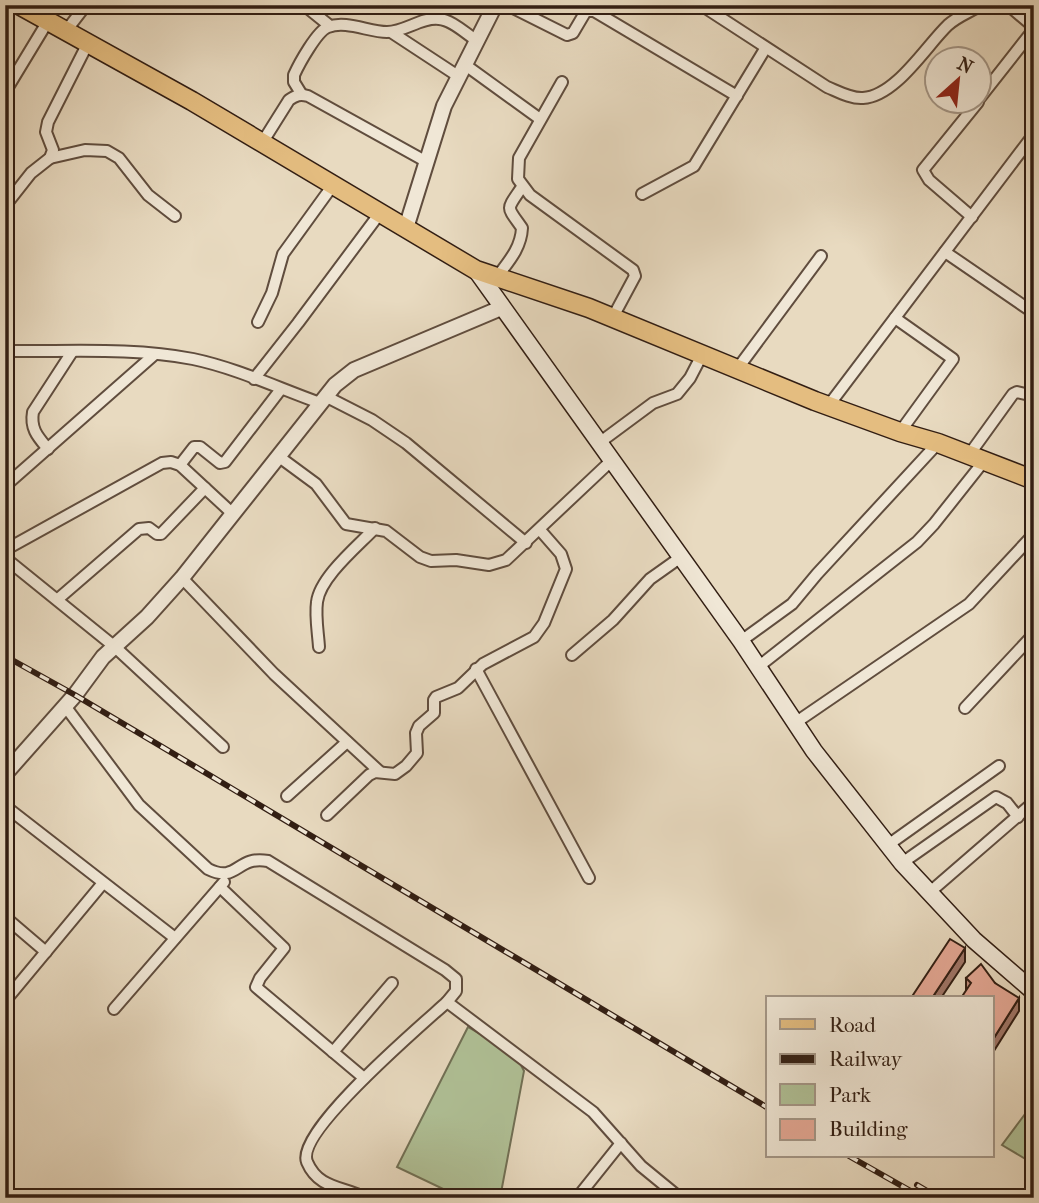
<svg xmlns="http://www.w3.org/2000/svg" width="1039" height="1203" viewBox="0 0 1039 1203" font-family="'IM FELL French Canon',serif">
  <style>
    .green { fill: #b0c197; stroke: #717055; stroke-width: 2 }
    .lines { fill: none; stroke-linecap: round; stroke-linejoin: round }
    .minor-casing { stroke: #604d3e; stroke-width: 14 }
    .tertiary-casing { stroke: #604d3e; stroke-width: 18 }
    .secondary-casing { stroke: #321e13; stroke-width: 19 }
    .primary-casing { stroke: #321e13; stroke-width: 21 }
    .minor { stroke: #f0e7d6; stroke-width: 10 }
    .tertiary { stroke: #f0e7d6; stroke-width: 14 }
    .secondary { stroke: #f0e7d6; stroke-width: 16 }
    .primary { stroke: #e4bd80; stroke-width: 18 }
    .rail-casing { stroke: #321e13; stroke-width: 6 }
    .rail { stroke: #f0e7d6; stroke-width: 3.5; stroke-dasharray: 10; stroke-linecap: butt }
    .wall { fill: #c59080; stroke: #321e13; stroke-width: 2 }
    .shaded-wall { fill: #a07668; stroke: #321e13; stroke-width: 2 }
    .building { fill: #e5a895; stroke: #321e13; stroke-width: 2 }
  </style>
  <rect width="100%" height="100%" fill="#e8dac0"/>
  <filter id="stains"><feTurbulence type="fractalNoise" baseFrequency=".00286" numOctaves="4"/><feColorMatrix values="0 0 0 0 .2 0 0 0 0 .09 0 0 0 0 .02 0 0 0 .5 -.17"/></filter>
  <radialGradient id="worn" r=".72"><stop offset=".6" stop-color="#630" stop-opacity="0"/><stop offset="1" stop-color="#630" stop-opacity=".3"/></radialGradient>
  <g class="green">
    <path d="M468,1027L516,1055L524,1071L500,1198H462L397,1167Z"/>
    <path d="M1034,1102V1164L1002,1145Z"/>
  </g>
  <g class="lines">
    <g class="minor-casing">
      <g id="minor">
        <path d="M304,5L330,26"/>
        <path d="M507,5L567,35L573,33L586,11H594L737,96"/>
        <path d="M701,5L827,87C837,91 851,99 863,98C896,96 926,46 948,25C958,16 970,12 981,5"/>
        <path d="M1008,5L1034,27"/>
        <path d="M66,31L86,5"/>
        <path d="M391,32L458,76"/>
        <path d="M464,64L540,119"/>
        <path d="M562,82L519,158L518,179L530,195L633,270L635,276L613,317"/>
        <path d="M5,92L48,21"/>
        <path d="M302,95L294,82V75C299,64 317,31 328,27C346,20 369,32 387,32C405,32 421,17 439,19C452,20 465,33 476,40"/>
        <path d="M979,99L1034,29"/>
        <path d="M262,143L289,100C296,95 300,94 308,96L427,162"/>
        <path d="M50,158L85,150L107,151L119,158L148,195L175,216"/>
        <path d="M642,194L694,166L765,49"/>
        <path d="M5,206L31,173L50,158L53,150L46,132L48,122L88,43"/>
        <path d="M972,217L929,180L923,170L978,102"/>
        <path d="M945,252L1034,313"/>
        <path d="M497,277C509,261 521,248 522,228C506,205 506,211 522,187"/>
        <path d="M895,318L953,359L900,432"/>
        <path d="M258,322L272,293L283,254L333,185"/>
        <path d="M5,351C67,352 132,347 193,359C236,368 278,388 320,403"/>
        <path d="M738,368L821,256"/>
        <path d="M254,379L298,323L380,213"/>
        <path d="M325,396L372,420L406,443L526,543"/>
        <path d="M829,405L1034,134"/>
        <path d="M599,443L653,403L677,394L690,378L703,353"/>
        <path d="M48,449C38,437 30,429 33,412L72,352"/>
        <path d="M969,455L1013,394L1017,392L1034,396"/>
        <path d="M278,456L316,484L346,524L386,531L420,557L431,561L456,560L489,565L506,560L611,461"/>
        <path d="M180,465L194,447H200L220,463L225,462L281,389"/>
        <path d="M5,486L155,354"/>
        <path d="M5,550L162,463L171,462L180,465L233,514"/>
        <path d="M5,558L115,647L223,747"/>
        <path d="M182,578L274,674L380,772"/>
        <path d="M58,599L139,529L149,528L157,534H161L205,488"/>
        <path d="M741,641L792,604L817,574L938,443"/>
        <path d="M319,647C318,632 315,616 317,602C320,577 358,546 375,528"/>
        <path d="M572,655L613,620L650,579L681,557"/>
        <path d="M758,667L917,542L934,524L984,461"/>
        <path d="M476,669L589,878"/>
        <path d="M65,706L139,805L208,869C238,884 236,855 268,861L445,970L456,979V991L447,1002C423,1024 295,1132 307,1162C319,1190 344,1186 365,1198"/>
        <path d="M965,708L1034,634"/>
        <path d="M795,723L969,604L1034,534"/>
        <path d="M287,796L347,742"/>
        <path d="M5,806L175,938"/>
        <path d="M327,815L369,775L375,772L395,774L406,766L417,753L416,733L419,726L434,713V700L436,697L458,688L483,664L534,637L544,623L566,569L561,554L540,530"/>
        <path d="M888,845L999,766"/>
        <path d="M902,863L996,797L1007,803L1018,817"/>
        <path d="M220,887L284,948L260,978L256,987L364,1078"/>
        <path d="M930,892L1034,802"/>
        <path d="M5,917L46,952"/>
        <path d="M5,1001L103,883"/>
        <path d="M447,1002L593,1112L641,1166L680,1198"/>
        <path d="M114,1009L224,882"/>
        <path d="M333,1052L392,983"/>
        <path d="M577,1198L621,1143"/>
      </g>
    </g>
    <g class="tertiary-casing">
      <g id="tertiary">
        <path d="M406,228L444,106L495,5"/>
        <path d="M5,774L75,695L103,657L147,617L182,578L335,385L354,370L501,308"/>
      </g>
    </g>
    <g class="secondary-casing">
      <path id="secondary" d="M476,270L741,641L814,751L902,863L974,940L1034,992"/>
    </g>
    <g class="primary-casing">
      <path id="primary" d="M19,5L192,101L476,270L589,308L815,401L900,432L938,443L1034,480"/>
    </g>
    <use href="#minor" class="minor"/>
    <use href="#tertiary" class="tertiary"/>
    <use href="#secondary" class="secondary"/>
    <use href="#primary" class="primary"/>
    <g class="rail-casing">
      <g id="rail">
        <path d="M5,656L75,695L768,1108"/>
        <path d="M849,1156L923,1198"/>
        <path d="M917,1185L939,1198"/>
      </g>
    </g>
    <use href="#rail" class="rail"/>
  </g>
  <path class="wall" d="M966,978L995,983L1019,1011L966,990Z"/>
  <g class="shaded-wall">
    <path d="M965,948V962L941,998H932Z"/>
    <path d="M1019,998V1011L992,1054V1041Z"/>
  </g>
  <g class="building">
    <path d="M950,939L965,948L932,998H911Z"/>
    <path d="M981,964L995,983L1019,998L992,1041V998H961L971,983L966,978Z"/>
  </g>
  <rect width="1039" height="1203" fill="none" stroke="#e8dac0" stroke-width="28"/>
  <rect x="7" y="7" width="1025" height="1189" fill="none" stroke="#321e13" stroke-width="3.5"/>
  <rect x="14" y="14" width="1011" height="1175" fill="none" stroke="#321e13" stroke-width="2"/>
  <rect x="766" y="996" width="228" height="161" fill="#f0e7d6" stroke="#a49788" stroke-width="2"/>
  <rect x="780" y="1019" width="35" height="10" fill="#e4bd80" stroke="#a49788" stroke-width="2"/>
  <text x="829" y="1032" font-size="21" fill="#321e13">Road</text>
  <rect x="780" y="1054" width="35" height="10" fill="#321e13" stroke="#a49788" stroke-width="2"/>
  <text x="829" y="1066" font-size="21" fill="#321e13">Railway</text>
  <rect x="780" y="1084" width="35" height="21" fill="#b0c197" stroke="#a49788" stroke-width="2"/>
  <text x="829" y="1102" font-size="21" fill="#321e13">Park</text>
  <rect x="780" y="1119" width="35" height="21" fill="#e5a895" stroke="#a49788" stroke-width="2"/>
  <text x="829" y="1136" font-size="21" fill="#321e13">Building</text>
  <g transform="translate(958 80) rotate(27)"><circle r="33" fill="#f0e7d6" stroke="#a49788" stroke-width="2"/>
  <path d="M0-5L12 26L0 18L-12 26Z" fill="#8f2418"/>
  <text y="-10" font-size="19" font-weight="bold" text-anchor="middle" fill="#321e13">N</text>
  </g>
  <rect width="100%" height="100%" filter="url(#stains)"/>
  <rect width="100%" height="100%" fill="url(#worn)"/>
</svg>
